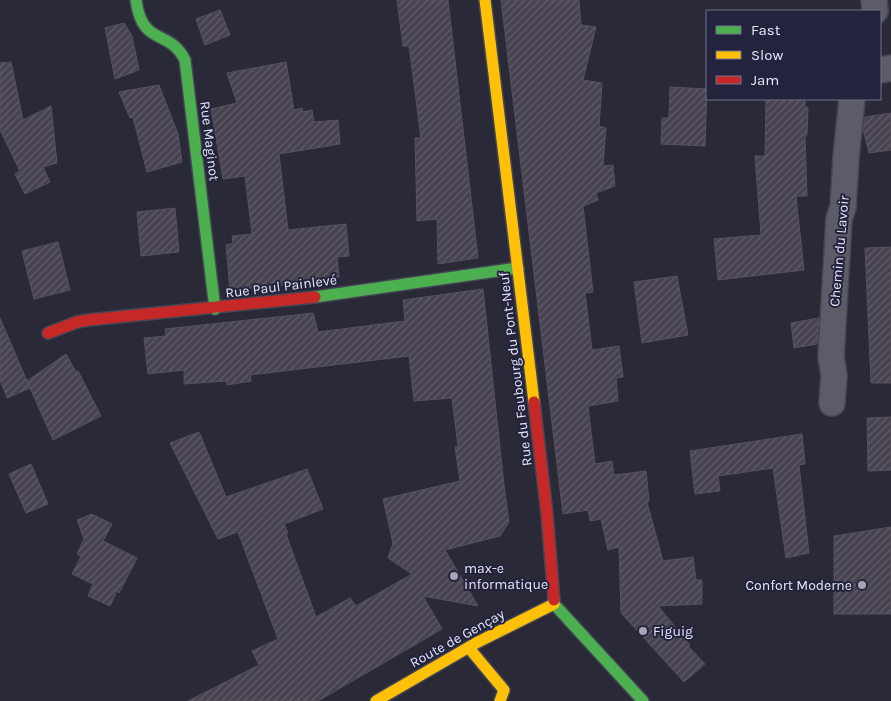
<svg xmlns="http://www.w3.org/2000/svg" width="891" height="701" viewBox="0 0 891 701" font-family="Karla,sans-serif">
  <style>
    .building { fill: url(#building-hatch); stroke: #56515d }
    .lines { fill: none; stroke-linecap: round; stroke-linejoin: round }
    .street-casing { stroke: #454653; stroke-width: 28 }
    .fast-casing { stroke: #454653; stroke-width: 14 }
    .slow-casing { stroke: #454653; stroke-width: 14 }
    .jam-casing { stroke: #454653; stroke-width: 14 }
    .street { stroke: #5b5c68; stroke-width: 25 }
    .fast { stroke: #4caf50; stroke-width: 11 }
    .slow { stroke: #ffc107; stroke-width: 11 }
    .jam { stroke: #c62828; stroke-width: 11 }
    .poi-dot { fill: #a4a5b6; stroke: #23233e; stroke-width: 2 }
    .labels { text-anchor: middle; stroke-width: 4; stroke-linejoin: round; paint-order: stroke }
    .street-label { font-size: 14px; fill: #e6e8fa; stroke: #23233e }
    .poi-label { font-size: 14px; fill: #e6e8fa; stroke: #23233e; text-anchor: start }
  </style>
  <defs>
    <pattern id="building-hatch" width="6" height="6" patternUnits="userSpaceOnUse" patternTransform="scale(1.25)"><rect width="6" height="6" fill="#47424f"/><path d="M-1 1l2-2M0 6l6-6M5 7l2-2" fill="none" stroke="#625d69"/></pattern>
  </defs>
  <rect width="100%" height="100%" fill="#292938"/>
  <g class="building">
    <path d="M397,0H448L478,258L438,264L437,219L417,221L415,138H421L409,46H403Z"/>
    <path d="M501,0H579L581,25L596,27L583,80L602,83L599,126L606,128L603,166L613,165L615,186L596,193L598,200L583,206L593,292L585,293L592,350L619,346L623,377L616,378L618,401L588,406L595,464L612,461L614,475L646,471L649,501L647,502L663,561L693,557L696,580H702V604L658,606L690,645L688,646L705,664L684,682L621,613L619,547L608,550L601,519L590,521L588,510L563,514Z"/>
    <path d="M220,10L230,35L205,45L196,19Z"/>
    <path d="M124,23L132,36L139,70L115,79L105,28Z"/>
    <path d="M11,62L23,120L51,106L57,163L43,167L50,182L25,194L15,174L20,171L0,130V63Z"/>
    <path d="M286,62L294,110L302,108L303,112L312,110L314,122L338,120L340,144L279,154L288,230L346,224L349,256L337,257L339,277L306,280V283L230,290L226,245L233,243L232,236L252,234L245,176L223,179L211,109L237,103L227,73Z"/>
    <path d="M159,85L178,134L182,162L147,172L133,117L130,118L119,92Z"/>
    <path d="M670,87L707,89L705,146L661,144L662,118H669Z"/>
    <path d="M766,99H805V107H808L807,135H805L807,196H796L804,270L718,280L714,239L761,235L755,156H765Z"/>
    <path d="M891,113V150L869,153L863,129L865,117Z"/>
    <path d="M175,208L179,252L141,256L137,212Z"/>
    <path d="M58,242L70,290L34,299L22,251Z"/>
    <path d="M891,247V383H871L865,248Z"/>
    <path d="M677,276L688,335L642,343L634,282Z"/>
    <path d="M483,289L504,485L509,522L500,536L445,550L478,606L423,596L442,629L318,701H188L259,665L252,651L278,639L238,532L218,539L170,443L199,432L226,497L307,469L323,509L284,524L288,533L286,534L316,617L350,598L356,606L412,574L388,558L393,543L383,499L460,481L455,447L458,446L452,398L414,401L409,356L250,375L251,381L227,385L226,381L184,384V370L148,374L144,338L166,336L165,329L313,313L318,332L405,321L403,300Z"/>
    <path d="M0,318L30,388L7,398L0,380Z"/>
    <path d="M819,318L817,344L794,348L791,323Z"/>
    <path d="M66,354L76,372L78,371L101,416L53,440L27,381Z"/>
    <path d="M891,417V470L868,471L867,418Z"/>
    <path d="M802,434L805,464L799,465L809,553L786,558L773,468L718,476L720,491L695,494L690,451Z"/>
    <path d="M31,464L48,504L26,513L9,474Z"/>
    <path d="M92,514L112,524L103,541L137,558L119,593L117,591L110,606L88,596L93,584L72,574L81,556L77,554L84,539L77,520Z"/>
    <path d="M891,527V614H834V536Z"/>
  </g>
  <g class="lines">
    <g class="street-casing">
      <g id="street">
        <path d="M874,0L875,11"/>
        <path d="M880,70L891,68"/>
        <path d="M832,403L834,375L831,357L839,219L843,207L846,157L852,99"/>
      </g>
    </g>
    <g class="fast-casing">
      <g id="fast">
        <path d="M136,0C142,47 169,28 185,60L215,309"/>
        <path d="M315,297L518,268"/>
        <path d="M554,600V604L643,701"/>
      </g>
    </g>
    <g class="slow-casing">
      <g id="slow">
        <path d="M485,0L534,402"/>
        <path d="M469,648L504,690L500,701"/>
        <path d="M376,701L476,643L554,604"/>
      </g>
    </g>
    <g class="jam-casing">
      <g id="jam">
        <path d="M48,333L77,322L88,320L315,297"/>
        <path d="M534,402L547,514L554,600"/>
      </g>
    </g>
    <use href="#street" class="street"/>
    <use href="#fast" class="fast"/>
    <use href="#slow" class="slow"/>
    <use href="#jam" class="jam"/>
  </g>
  <g class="poi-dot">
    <circle cx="454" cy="576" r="5"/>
    <circle cx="862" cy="585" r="5"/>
    <circle cx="643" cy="631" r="5"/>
  </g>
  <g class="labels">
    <g class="street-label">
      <text transform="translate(210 141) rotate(83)" y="5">Rue Maginot</text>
      <text transform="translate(839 251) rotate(-85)" y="5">Chemin du Lavoir</text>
      <text transform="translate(281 286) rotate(-7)" y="5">Rue Paul Painlevé</text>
      <text transform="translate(515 369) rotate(-97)" y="5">Rue du Faubourg du Pont-Neuf</text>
      <text transform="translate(457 638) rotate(-29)" y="5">Route de Gençay</text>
    </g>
    <g class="poi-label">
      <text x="464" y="573">max-e<tspan x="464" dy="16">informatique</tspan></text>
      <text x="852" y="590" text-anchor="end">Confort Moderne</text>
      <text x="653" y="636">Figuig</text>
    </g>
  </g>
  <rect x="706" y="10" width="175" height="90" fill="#23233e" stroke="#717289"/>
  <rect x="716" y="26" width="25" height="8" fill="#4caf50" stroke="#717289"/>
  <text x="751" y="35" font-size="15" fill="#e6e8fa">Fast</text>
  <rect x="716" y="51" width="25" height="8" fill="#ffc107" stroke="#717289"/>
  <text x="751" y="60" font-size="15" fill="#e6e8fa">Slow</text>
  <rect x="716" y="76" width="25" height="8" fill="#c62828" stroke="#717289"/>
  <text x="751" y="85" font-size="15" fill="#e6e8fa">Jam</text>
</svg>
